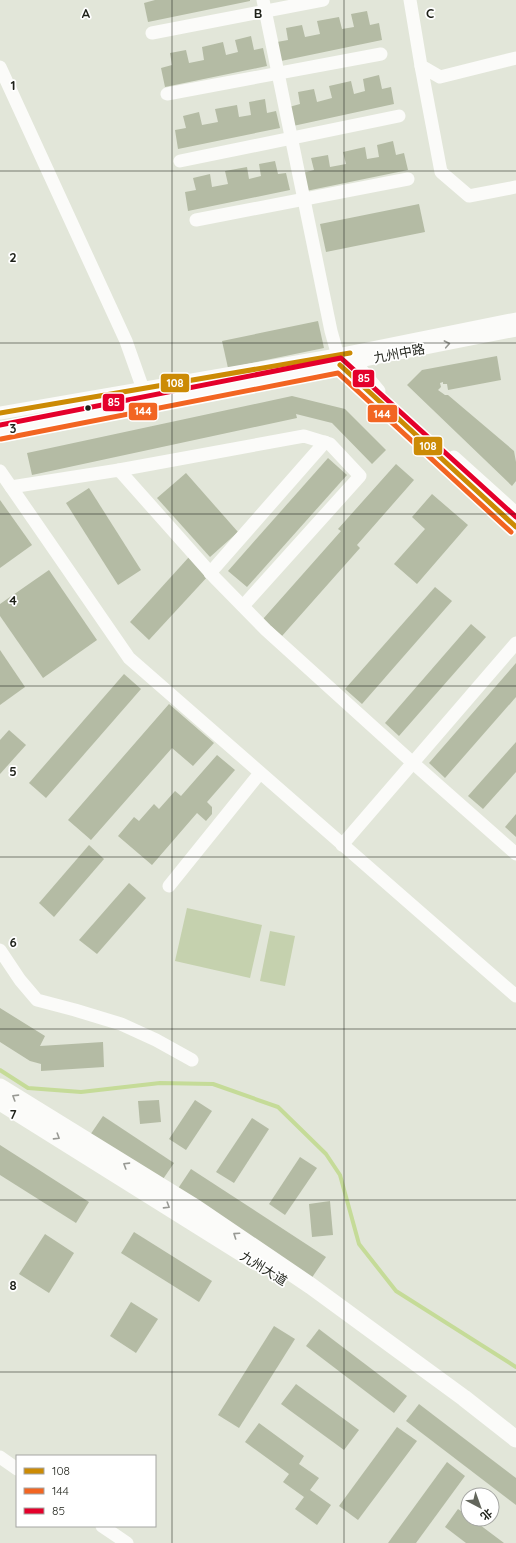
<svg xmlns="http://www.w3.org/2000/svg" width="516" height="1543" viewBox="0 0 516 1543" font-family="Quicksand,'Noto Sans SC',sans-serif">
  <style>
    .green { fill: #c5d1ae }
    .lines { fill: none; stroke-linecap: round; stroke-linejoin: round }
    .stream { stroke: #c5db98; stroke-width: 4 }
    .building { fill: #b4bba4 }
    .minor { stroke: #fbfbf9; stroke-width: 13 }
    .major { stroke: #fbfbf9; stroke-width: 17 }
    .bus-1-casing { stroke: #fff; stroke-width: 8 }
    .bus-2-casing { stroke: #fff; stroke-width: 8 }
    .bus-3-casing { stroke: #fff; stroke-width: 8 }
    .bus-1 { stroke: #cc8b05; stroke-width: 5 }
    .bus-2 { stroke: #f26522; stroke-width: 5 }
    .bus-3 { stroke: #e4002b; stroke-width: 5 }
    .oneway { stroke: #989994 }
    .grid { fill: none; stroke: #1e2119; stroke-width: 1; stroke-opacity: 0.55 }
    .bus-dot { fill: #1e2119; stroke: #fff; stroke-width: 1.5 }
    .labels { text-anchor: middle; stroke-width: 3.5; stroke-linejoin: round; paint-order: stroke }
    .street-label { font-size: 13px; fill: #1e2119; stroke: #fff }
    .grid-label { font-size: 13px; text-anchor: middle; font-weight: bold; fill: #1e2119; stroke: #fff; stroke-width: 3.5; stroke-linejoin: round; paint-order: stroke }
    .line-badge { stroke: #fff; stroke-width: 1.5 }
    .badge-label { font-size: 11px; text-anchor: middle; font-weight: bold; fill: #fff }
  </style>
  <rect width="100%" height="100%" fill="#e2e6d9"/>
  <g class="green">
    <path d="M187,908L262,925L250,978L175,961Z"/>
    <path d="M270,931L295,936L285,986L260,981Z"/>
  </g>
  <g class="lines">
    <path class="stream" d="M0,1070L28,1088L81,1092L160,1083L213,1084L278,1107L326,1154L340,1175L359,1244L396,1291L516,1367"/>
  </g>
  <g class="building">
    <path d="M155,0H250V1L148,22L144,3Z"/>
    <path d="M367,11L370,25L379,23L382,40L281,61L277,42L288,40L286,28L302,25L305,37L320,34L317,21L339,17L342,29L354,27L351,14Z"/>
    <path d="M251,36L254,50L263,48L267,66L165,87L161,68L172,65L170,53L186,50L189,63L204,60L202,47L223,42L226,55L238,52L235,40Z"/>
    <path d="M379,75L382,89L391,87L394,104L293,126L289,107L300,104L298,92L314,89L317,102L332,98L329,86L351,81L354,94L365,91L363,79Z"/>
    <path d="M265,99L267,113L276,111L280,128L178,149L175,130L186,128L183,116L199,112L202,125L218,122L215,109L237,105L239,117L251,115L249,102Z"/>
    <path d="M393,141L396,155L404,153L408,170L306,191L303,173L314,170L311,158L328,155L330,167L346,164L343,152L365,147L367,159L379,157L377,145Z"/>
    <path d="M275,161L278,174L286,173L290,190L188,211L185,192L196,190L193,178L210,174L212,187L228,184L225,171L247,167L249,179L261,176L259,164Z"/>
    <path d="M419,204L425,232L326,252L320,224Z"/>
    <path d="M318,321L324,348L228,368L222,341Z"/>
    <path d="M497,356L501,380L448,390L447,384H443V382L440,383L441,387L438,390L445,395H448L514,451L516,462V481L512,486L407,385L422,370Z"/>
    <path d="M292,396L345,409L386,450L372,464L332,423L296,414L297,418L32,475L27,453Z"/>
    <path d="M328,458L347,475L247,587L228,571Z"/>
    <path d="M396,464L414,480L357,545L360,548L282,636L263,619L341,531L338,529Z"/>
    <path d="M186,473L238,532L210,557L157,498Z"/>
    <path d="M89,488L141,570L118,585L66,503Z"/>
    <path d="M432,494L468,525L417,584L394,564L425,529L412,517Z"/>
    <path d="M0,500L32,545L0,568Z"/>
    <path d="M189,557L209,575L149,640L130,622Z"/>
    <path d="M49,570L97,640L43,678L0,616V604Z"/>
    <path d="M435,587L452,601L362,704L345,689Z"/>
    <path d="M471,624L486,637L399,736L385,723Z"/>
    <path d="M0,650L25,687L0,705Z"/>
    <path d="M516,663V697L445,778L429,763Z"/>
    <path d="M124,674L141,689L46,798L29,783Z"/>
    <path d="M169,704L214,743L193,766L172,748L91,840L68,820Z"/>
    <path d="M9,730L26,745L0,774V740Z"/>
    <path d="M516,742V772L483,809L468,796Z"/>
    <path d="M217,755L235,770L207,802L212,807V814L206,821L197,813L152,865L118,836L134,817L139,821L154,804L159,809L175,791L181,796Z"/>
    <path d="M516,814V837L505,827Z"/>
    <path d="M89,845L104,859L54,917L39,903Z"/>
    <path d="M129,883L146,898L97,954L79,940Z"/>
    <path d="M0,1008L45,1036L40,1046L103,1042L104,1067L41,1071V1064L30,1061L0,1042Z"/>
    <path d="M159,1100L161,1122L140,1124L138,1101Z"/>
    <path d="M195,1100L212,1111L186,1150L169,1139Z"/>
    <path d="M103,1116L174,1163L161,1182L90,1135Z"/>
    <path d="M252,1118L269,1129L234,1183L216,1172Z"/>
    <path d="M0,1145L89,1202L76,1223L0,1175Z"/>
    <path d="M300,1157L317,1168L285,1215L269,1204Z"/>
    <path d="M191,1169L326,1257L311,1279L177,1190Z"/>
    <path d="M330,1201L333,1235L312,1237L309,1204Z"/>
    <path d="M134,1232L212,1281L199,1302L121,1253Z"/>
    <path d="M45,1234L74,1253L49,1293L19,1274Z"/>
    <path d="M131,1302L158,1319L136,1353L110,1336Z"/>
    <path d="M274,1326L295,1339L239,1428L218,1415Z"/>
    <path d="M319,1329L407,1396L394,1413L306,1346Z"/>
    <path d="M296,1384L359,1430L344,1450L281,1404Z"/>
    <path d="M419,1404L516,1478V1505L406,1421Z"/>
    <path d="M259,1423L304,1456L299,1464L319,1478L310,1490L331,1505L317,1525L295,1509L304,1497L283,1482L289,1474L245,1442Z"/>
    <path d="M397,1427L417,1441L358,1520L339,1506Z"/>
    <path d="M447,1462L465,1476L416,1543H388Z"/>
    <path d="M458,1509L468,1516V1519H472L504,1543H466L445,1527Z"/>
  </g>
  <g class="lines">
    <g class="minor">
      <path d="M263,0L331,331L340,363"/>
      <path d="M410,0L421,66L440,77L516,58"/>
      <path d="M152,33L323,0"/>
      <path d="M421,66L441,172L469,196L516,187"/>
      <path d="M0,67L126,341L143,389"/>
      <path d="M167,94L381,54"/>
      <path d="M180,161L399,116"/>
      <path d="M196,220L408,179"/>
      <path d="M352,356L355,362L379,391"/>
      <path d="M340,365L516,527"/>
      <path d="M0,413L337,355L516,319"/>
      <path d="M0,432L516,330"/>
      <path d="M454,457L516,513"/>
      <path d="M119,470L304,436L330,444L360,476L243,606"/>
      <path d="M0,471L129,658L516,996"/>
      <path d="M11,487L119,470L215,578L266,630L413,763L516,854"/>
      <path d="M210,573L325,442"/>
      <path d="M342,845L516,643"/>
      <path d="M169,886L260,773"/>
      <path d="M0,950L20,980L37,1000L75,1010L121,1024L156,1040L192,1060"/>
      <path d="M0,1457L17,1469"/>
      <path d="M102,1526L127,1543"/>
    </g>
    <g class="major">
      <path d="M0,1087L196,1208L311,1286L464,1398L516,1439"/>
      <path d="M0,1102L256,1262"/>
    </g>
    <g class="bus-1-casing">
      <g id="bus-1">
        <path d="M340,365L516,527"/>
        <path d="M0,413L350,353"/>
      </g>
    </g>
    <g class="bus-2-casing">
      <path id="bus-2" d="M1,439L338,373L511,532"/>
    </g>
    <g class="bus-3-casing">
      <path id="bus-3" d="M0,425L341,358L516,517"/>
    </g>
    <use href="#bus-1" class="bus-1"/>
    <use href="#bus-2" class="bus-2"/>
    <use href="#bus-3" class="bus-3"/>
  </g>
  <defs><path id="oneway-chevron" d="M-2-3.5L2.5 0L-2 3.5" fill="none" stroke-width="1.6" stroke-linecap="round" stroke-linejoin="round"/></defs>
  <g class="oneway">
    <use href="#oneway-chevron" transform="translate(447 344) rotate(-11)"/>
    <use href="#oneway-chevron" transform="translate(15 1097) rotate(-148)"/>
    <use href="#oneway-chevron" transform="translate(57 1137) rotate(32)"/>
    <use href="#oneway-chevron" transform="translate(126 1165) rotate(-148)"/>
    <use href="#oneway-chevron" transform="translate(167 1206) rotate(32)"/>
    <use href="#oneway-chevron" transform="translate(236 1235) rotate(-146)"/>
  </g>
  <path class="grid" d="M172,0V1543M344,0V1543M0,171H516M0,343H516M0,514H516M0,686H516M0,857H516M0,1029H516M0,1200H516M0,1372H516"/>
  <circle class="bus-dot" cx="88" cy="408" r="3.5"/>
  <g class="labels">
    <g class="street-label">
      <text transform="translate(399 353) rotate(-11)" y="5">九州中路</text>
      <text transform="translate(264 1268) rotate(32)" y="5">九州大道</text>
    </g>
  </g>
  <g class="grid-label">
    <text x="86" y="18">A</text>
    <text x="258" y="18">B</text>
    <text x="430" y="18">C</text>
    <text x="13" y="90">1</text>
    <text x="13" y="262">2</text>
    <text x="13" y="433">3</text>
    <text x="13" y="605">4</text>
    <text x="13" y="776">5</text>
    <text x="13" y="947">6</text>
    <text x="13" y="1119">7</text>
    <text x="13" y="1290">8</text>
  </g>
  <g class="line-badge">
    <rect x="352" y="369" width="23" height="19" rx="4" fill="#e4002b"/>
    <rect x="160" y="373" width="30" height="20" rx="4" fill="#cc8b05"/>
    <rect x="102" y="393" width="23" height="19" rx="4" fill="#e4002b"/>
    <rect x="128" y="402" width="30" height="19" rx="4" fill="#f26522"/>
    <rect x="367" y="404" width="31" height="19" rx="4" fill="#f26522"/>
    <rect x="413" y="436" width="30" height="20" rx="4" fill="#cc8b05"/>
  </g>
  <g class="badge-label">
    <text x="364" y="382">85</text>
    <text x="175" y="387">108</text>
    <text x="114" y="406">85</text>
    <text x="143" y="415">144</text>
    <text x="382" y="418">144</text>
    <text x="428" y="450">108</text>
  </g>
  <rect x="16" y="1455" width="140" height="72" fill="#ffffff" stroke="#a5a6a3"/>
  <rect x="24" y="1468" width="20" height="6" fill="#cc8b05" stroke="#a5a6a3"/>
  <text x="52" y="1475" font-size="12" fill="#1e2119">108</text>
  <rect x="24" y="1488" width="20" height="6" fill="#f26522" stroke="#a5a6a3"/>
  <text x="52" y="1495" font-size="12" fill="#1e2119">144</text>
  <rect x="24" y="1508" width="20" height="6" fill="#e4002b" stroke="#a5a6a3"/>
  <text x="52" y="1515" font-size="12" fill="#1e2119">85</text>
  <g transform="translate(480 1507) rotate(139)"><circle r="19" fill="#ffffff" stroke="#a5a6a3"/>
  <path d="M0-3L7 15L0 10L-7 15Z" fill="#63665c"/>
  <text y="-6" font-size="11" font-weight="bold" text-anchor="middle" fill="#1e2119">北</text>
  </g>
</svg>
